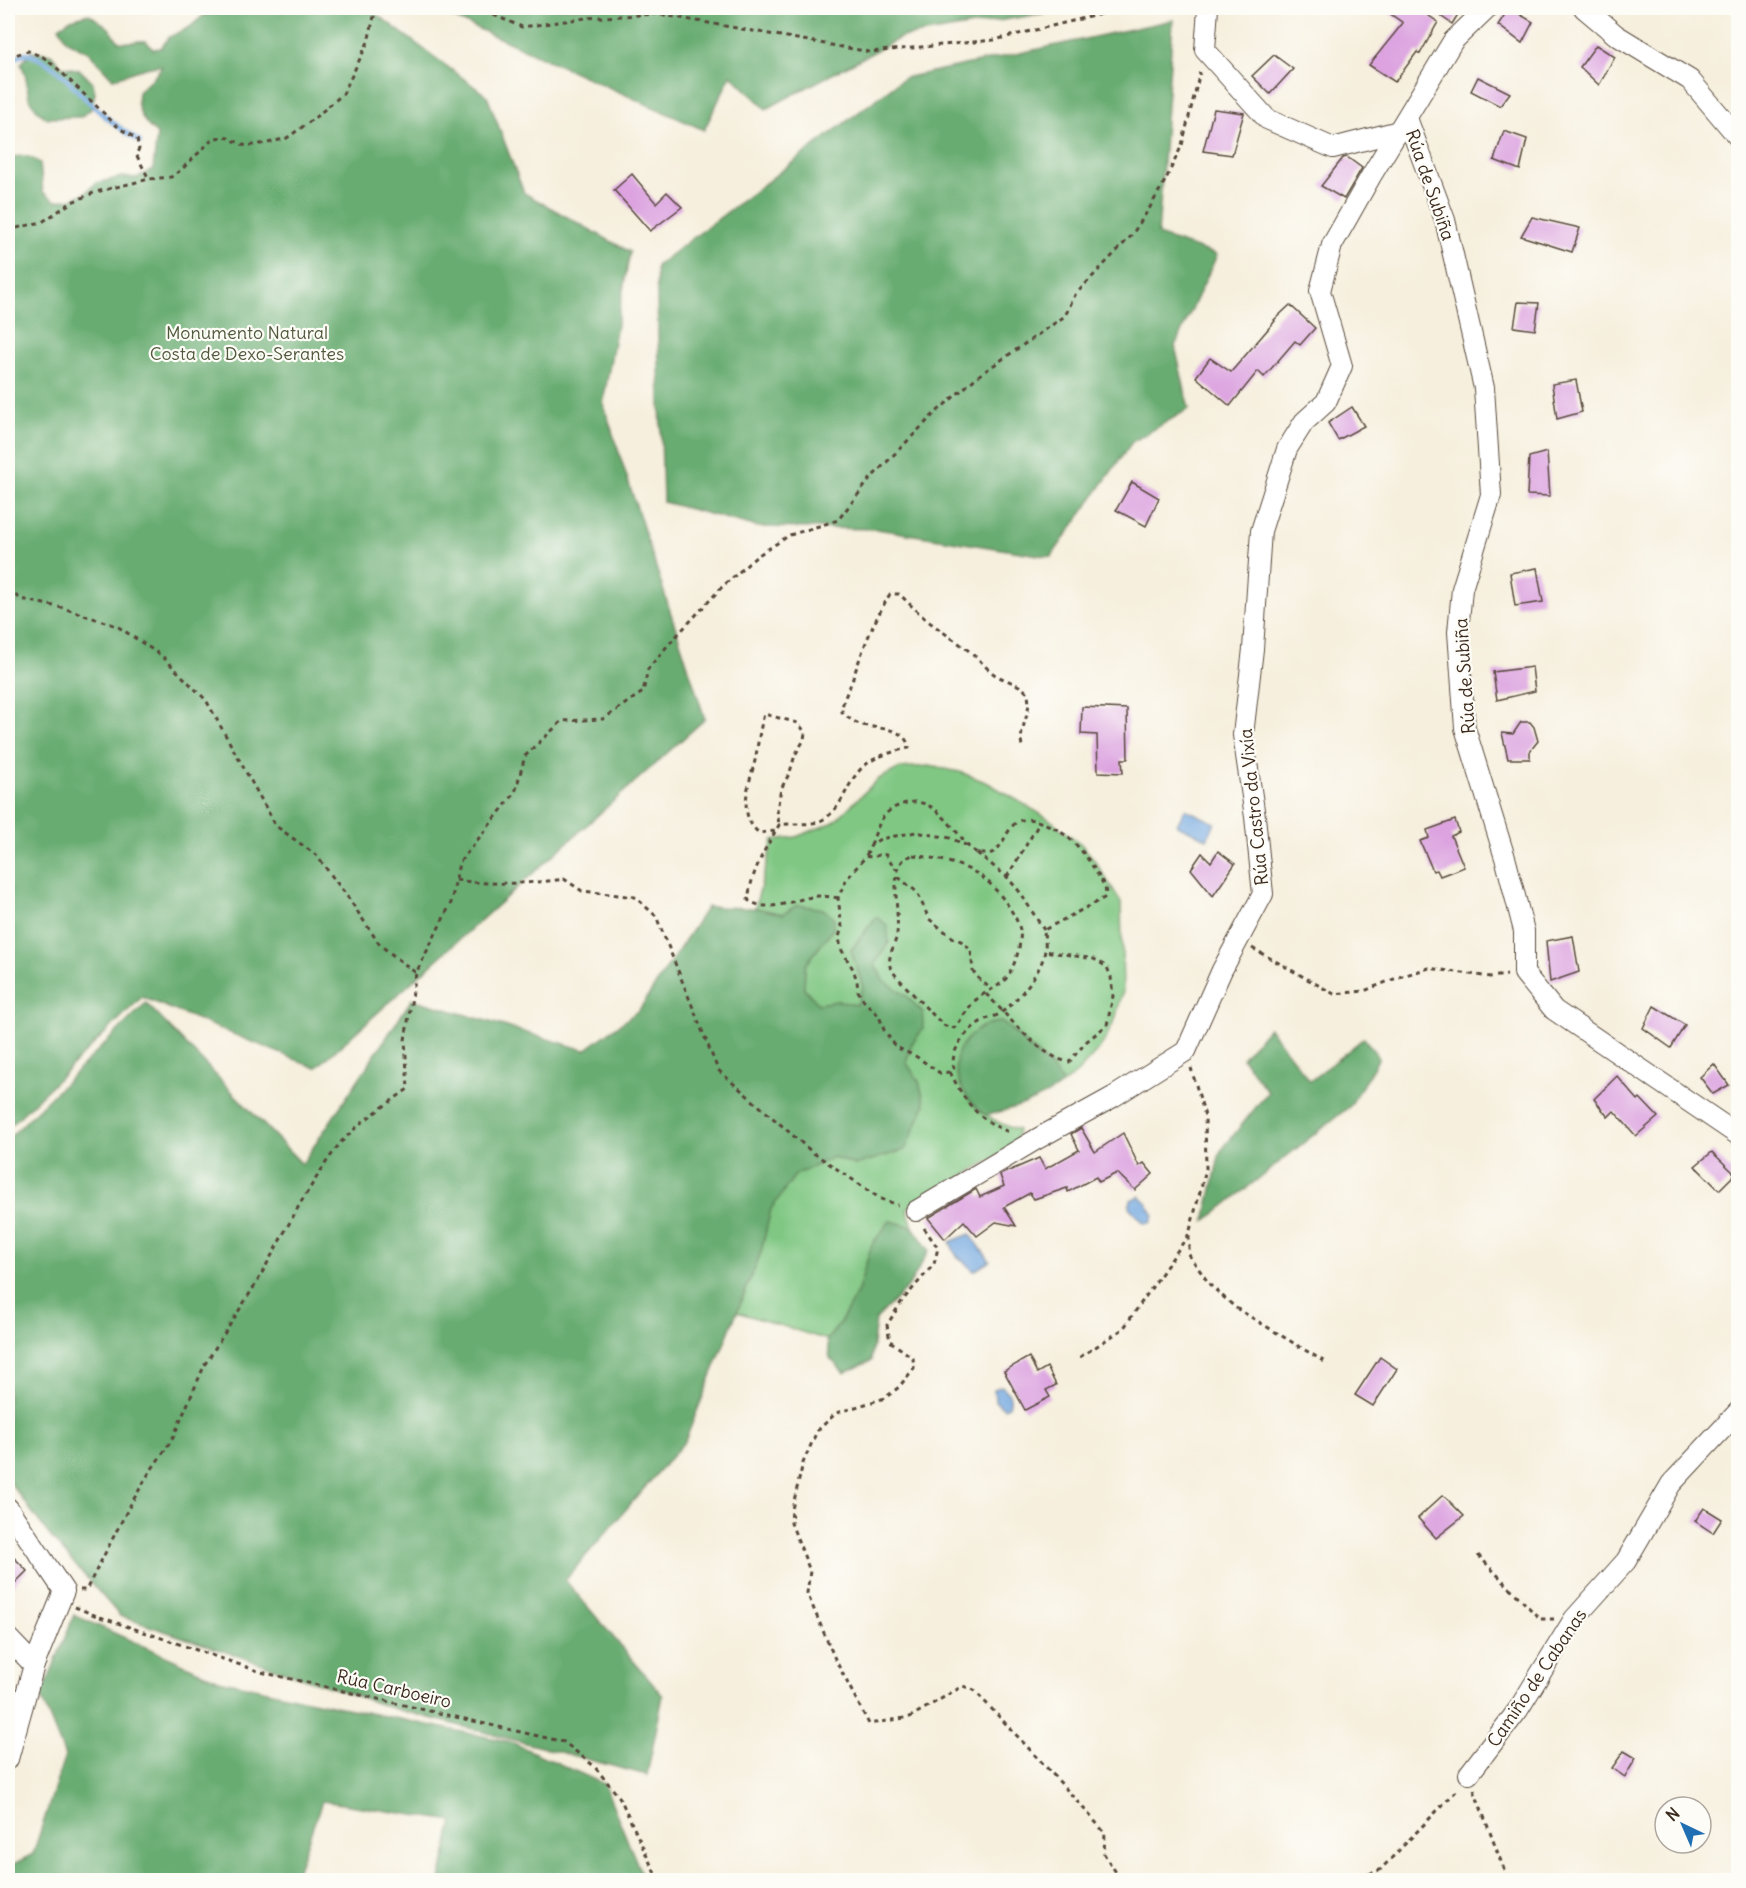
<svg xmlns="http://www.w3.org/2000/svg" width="1746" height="1888" viewBox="0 0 1746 1888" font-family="Delius,sans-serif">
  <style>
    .green { fill: #80c783; stroke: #5e7850; stroke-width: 1.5 }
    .forest { fill: #68ac71; stroke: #526b48; stroke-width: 1.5 }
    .water { fill: #73a8e0; stroke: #57697f; stroke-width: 1.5 }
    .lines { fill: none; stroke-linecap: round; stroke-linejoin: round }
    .stream { stroke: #73a8e0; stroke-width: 5 }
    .building { fill: #dca3e0 }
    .minor-casing { stroke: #57483b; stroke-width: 22 }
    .path { stroke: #57483b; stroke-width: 3; stroke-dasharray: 4.5 4.5; stroke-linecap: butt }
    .minor { stroke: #fff; stroke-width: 20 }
    .labels { text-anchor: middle; stroke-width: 4.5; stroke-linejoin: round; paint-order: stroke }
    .street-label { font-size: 18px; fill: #3b2a1e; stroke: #fdfcf7 }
    .park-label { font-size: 18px; fill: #50593c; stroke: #fdfcf7 }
  </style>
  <rect width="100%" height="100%" fill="#fdfcf7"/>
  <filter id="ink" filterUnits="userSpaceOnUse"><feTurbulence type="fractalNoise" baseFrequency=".0167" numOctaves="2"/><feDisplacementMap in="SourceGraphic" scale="12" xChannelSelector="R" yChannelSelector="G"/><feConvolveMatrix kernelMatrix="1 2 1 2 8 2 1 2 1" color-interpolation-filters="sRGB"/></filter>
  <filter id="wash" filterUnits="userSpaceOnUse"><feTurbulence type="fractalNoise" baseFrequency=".008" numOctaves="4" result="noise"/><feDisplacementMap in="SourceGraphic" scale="24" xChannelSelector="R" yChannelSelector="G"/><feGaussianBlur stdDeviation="1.35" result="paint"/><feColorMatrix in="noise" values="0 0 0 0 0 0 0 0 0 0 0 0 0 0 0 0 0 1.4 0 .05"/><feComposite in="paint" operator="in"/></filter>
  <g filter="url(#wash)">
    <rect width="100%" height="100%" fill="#f6efdd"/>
    <path class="green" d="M929,766L960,772L988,783L1049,819L1081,844L1093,858L1121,902L1123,991L1115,1020L1101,1047L1078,1072L1063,1084C1051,1061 1028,1049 1012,1029L960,1084C974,1108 991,1122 1018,1130L1015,1146L907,1208L913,1227L890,1221L872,1244L858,1291L840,1323L827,1340L737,1312L761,1252L770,1209L795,1175L833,1157L855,1165L918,1120L925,1105L919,1082L906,1062L912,1043L923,1029L907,996L883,980L875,964L889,942L875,918L851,950L863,987L857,1005L838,1001L818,1004L804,988L805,966L833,929L823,909L798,905L783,914L755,908L773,840L796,837L834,822L878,779L900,768Z"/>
    <g class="forest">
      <path d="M218,8H373L375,13L487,96L524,193L630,252L603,403L705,719L316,1068L142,997L8,1128V159C20,154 29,155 40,163L43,192L56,201L71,199L85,193L96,183L122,177L137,178L153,169L157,134C143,123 135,110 138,92L155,76L162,66C152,64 125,75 113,79L88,52L67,41L59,27L71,19L89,14L109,28L119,42C129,44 136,40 146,41L153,49L161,48L169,37L190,27L204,15L215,12Z"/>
      <path d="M432,8H1076L902,37L766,109L731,75L704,130Z"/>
      <path d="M1173,20L1158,235L1217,255L1175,346L1189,409L1132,442L1051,557L877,529L758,527L663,502L656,266L904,78Z"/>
      <path d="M31,51L51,54L61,66L80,70L93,83L95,93L91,109L81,117L46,118C18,95 34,90 21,64Z"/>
      <path d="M797,905L823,909L834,918L833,929L805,966L804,988L818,1004L838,1001L857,1005L863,987L851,950L876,917L887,925L889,942L875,964L883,980L907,996L923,1013V1029L912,1043L906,1062L919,1082L925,1105L905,1150L855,1165L833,1157L795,1175L771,1209L761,1252L685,1441L565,1580L663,1696L647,1775L392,1708L120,1616L50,1536L8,1480V1139L146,1003L302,1164L412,999L585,1050L639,1010L707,907L755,908L783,914Z"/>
      <path d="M1001,1022C1011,1028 1015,1034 1023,1042C1037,1057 1053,1065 1063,1084C1044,1099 1009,1111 985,1115C961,1097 943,1062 968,1038C979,1027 986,1023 1001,1022Z"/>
      <path d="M1269,1028L1310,1081L1364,1038L1379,1058L1350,1106L1205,1221L1220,1152L1268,1092L1242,1058Z"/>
      <path d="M890,1221L913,1227L929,1250L909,1286L876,1319L871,1361L844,1373L830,1358L827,1340L840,1323L858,1291L872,1244Z"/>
      <path d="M74,1615L219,1680L307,1700L511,1742L604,1784L644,1880H440L453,1821L322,1801L294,1880H8V1867L33,1854L65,1756L41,1697Z"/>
    </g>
    <g class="water">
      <path d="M1185,809L1215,823L1207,839L1177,825Z"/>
      <path d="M1139,1196L1146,1202L1154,1216L1150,1223H1144L1129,1207L1131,1200Z"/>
      <path d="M970,1234L990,1261L974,1271L956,1255L950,1242Z"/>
      <path d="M1002,1386C1009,1392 1012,1397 1009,1406L1004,1408L995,1401L994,1389Z"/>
    </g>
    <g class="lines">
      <path class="stream" d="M8,56L17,57L26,53C56,64 63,76 85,98C102,115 120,129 140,142"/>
    </g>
    <g id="blocks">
      <g class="building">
        <path d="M1382,8H1417L1438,22L1420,54L1417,52L1395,82L1369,65L1403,23Z"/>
        <path d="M1429,8H1462L1452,24Z"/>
        <path d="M1509,8L1533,22L1522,43L1498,25Z"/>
        <path d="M1596,45L1615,57L1599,85L1580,67Z"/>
        <path d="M1274,55L1293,69L1270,94L1252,76Z"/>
        <path d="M1478,77L1510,93L1500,106L1471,91Z"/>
        <path d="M1214,109L1244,113L1232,155L1203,151Z"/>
        <path d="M1504,131L1527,139L1520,170L1494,160Z"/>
        <path d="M1347,157L1362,168L1344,199L1321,186L1343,158Z"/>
        <path d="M632,174L656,203L667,192L682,207L650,231L614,190Z"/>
        <path d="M1532,217L1580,228L1572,252L1521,236Z"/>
        <path d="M1518,302L1539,303L1535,330L1514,327Z"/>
        <path d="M1290,305L1315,328L1300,345L1295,341L1264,377L1258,371L1230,406L1196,377L1210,358L1231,372L1275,321L1274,320Z"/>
        <path d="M1576,380L1582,412L1557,419L1552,384Z"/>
        <path d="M1352,407L1364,426L1338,440L1328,423Z"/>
        <path d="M1547,452L1550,496L1527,495L1529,457Z"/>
        <path d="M1132,482L1159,498L1146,526L1116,510Z"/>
        <path d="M1537,568L1543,602L1515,606L1510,573Z"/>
        <path d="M1532,667L1535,691L1497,700L1493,672Z"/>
        <path d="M1082,707L1127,709L1128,759H1122L1123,773L1098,772L1097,735L1081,734Z"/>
        <path d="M1521,722H1530L1534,727L1538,741L1530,751V759H1508L1502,733L1513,734Z"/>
        <path d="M1455,820L1459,832L1451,836L1464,867L1440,876L1437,870L1433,871L1420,841L1429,838L1427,830Z"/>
        <path d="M1218,851L1235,864L1213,896L1191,869L1202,853L1211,862Z"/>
        <path d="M1573,936L1579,972L1550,982L1546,941Z"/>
        <path d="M1654,1006L1685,1025L1671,1048L1643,1028Z"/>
        <path d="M1714,1064L1729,1085L1713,1094L1700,1077Z"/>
        <path d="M1617,1076L1638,1100L1640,1098L1658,1117L1636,1136L1614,1111L1608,1117L1594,1099Z"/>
        <path d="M1081,1128L1095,1152L1123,1133L1139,1166L1144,1163L1153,1174L1135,1190L1117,1173L1099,1182L1096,1177L1068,1192L1067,1188L1034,1199L1030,1193L1004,1207L1016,1226L996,1222L977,1236L964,1221L945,1239L928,1218L976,1189L980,1197L1004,1186L1000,1175L1004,1173L1039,1158L1045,1169L1079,1150L1071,1134Z"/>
        <path d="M1712,1152L1735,1174L1719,1190L1695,1166Z"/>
        <path d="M1029,1357L1037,1373L1047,1367L1056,1385L1046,1390L1050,1397L1025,1410L1004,1371Z"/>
        <path d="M1380,1357L1397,1369L1373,1406L1355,1395Z"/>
        <path d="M1443,1495L1464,1516L1436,1538L1418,1518Z"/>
        <path d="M1704,1508L1722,1519L1713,1533L1695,1521Z"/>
        <path d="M8,1551L27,1571L8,1590Z"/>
        <path d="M1624,1751L1636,1758L1625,1777L1612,1768Z"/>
      </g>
    </g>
  </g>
  <g filter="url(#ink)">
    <use href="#blocks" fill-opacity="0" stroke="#57483b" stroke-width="1.5"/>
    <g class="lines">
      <g class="minor-casing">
        <g id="minor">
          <path d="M1208,8L1205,50L1267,119L1333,148L1399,131"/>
          <path d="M1584,8L1616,35L1690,80L1738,137"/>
          <path d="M1407,118L1445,220L1484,388L1491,495L1462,589L1458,632L1465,728L1506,861L1524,931V973L1554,1010L1738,1135"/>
          <path d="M916,1211L1037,1139L1113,1097L1186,1051L1222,970L1263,894L1255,817L1243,735L1253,649L1261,531L1287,449L1304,422L1326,402L1342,366L1320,291L1332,245L1371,176L1453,41L1487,8"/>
          <path d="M8,1508L64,1591L34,1665L8,1759"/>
          <path d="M8,1638L34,1665"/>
          <path d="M1469,1774L1518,1710L1574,1619L1626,1561L1671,1484L1738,1412"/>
        </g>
      </g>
      <g class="path">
        <path d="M230,8H233"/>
        <path d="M477,8L522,27L586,18L658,14L870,52L994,40L1126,8"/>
        <path d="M8,54L15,55L28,51L43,57L58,69L119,128L137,139L139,149L136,154L149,179"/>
        <path d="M8,230L42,222L72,202L96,192L149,179L171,177L181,170L214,138L226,137L246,146L268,143L287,138L312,120L343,94L368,42L376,8"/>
        <path d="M8,590L21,599L63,608L117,626L162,656L206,700L276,826L316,855L347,896L380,945L416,973"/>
        <path d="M775,831L759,833C735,813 751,781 756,756C758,742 760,729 764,714L798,723L805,732L804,740L795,755L790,772L781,789L777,809L779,825"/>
        <path d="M871,845C879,823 882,809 907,803C931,797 947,821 961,837C965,843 971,851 978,853C1003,860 1002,832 1017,822C1026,817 1035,820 1043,823C1075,835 1089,859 1105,887L1106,894L1104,898L1044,930C1044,936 1046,943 1045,949C1044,970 1017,1001 1001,1013C996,1017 989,1017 984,1020C968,1028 949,1050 954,1068L950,1072L940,1073L917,1057L896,1047L884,1030L879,1016L864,1001L858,991L857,981L853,969L841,949L839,937L842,927L838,898L846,880L866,856L871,845L880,839L916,832L950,838L968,846"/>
        <path d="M977,853L1007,877L1019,891L1044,930"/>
        <path d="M913,855C935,858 960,863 979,875C993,883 1017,914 1020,930C1022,943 1016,962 1009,974C1002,987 987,990 977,999C967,1007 963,1019 954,1028C953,1027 946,1026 945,1026C941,1024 893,974 891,969C886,958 895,946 897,934C899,913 893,890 898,870C900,861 906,857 913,855Z"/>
        <path d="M866,856C873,859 879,853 886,855L894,868L898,869"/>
        <path d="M898,877L917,892L929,919L952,937L963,942L971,951L973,971L977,977L992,990"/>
        <path d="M1007,877L1040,822"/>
        <path d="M456,880C488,885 532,884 564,879L582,891L635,897L656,916L718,1070L812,1152L881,1199L898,1205"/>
        <path d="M838,898C832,897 825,896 818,896C794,898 770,915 748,900C752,870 764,851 779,825C794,822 810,827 824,819C843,807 845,787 859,771C871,757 891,752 909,748C905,725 875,730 859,724C852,721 847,717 842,712C842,700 848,692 852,681C862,651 873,622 890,594H899C908,602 916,611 926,619C941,632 959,642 974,655C981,661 987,669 994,674C1004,681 1025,684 1028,696C1032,713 1018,729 1022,746"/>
        <path d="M1252,948L1334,994L1364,991L1399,977L1429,968L1490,977L1507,975"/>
        <path d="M986,994C1007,1014 1039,1057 1069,1062L1087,1041L1107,1025L1113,996L1111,977L1107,967L1094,959L1045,951"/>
        <path d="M950,1072C965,1102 979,1122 1012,1133"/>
        <path d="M924,1228L938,1248L934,1264L902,1301L887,1325L890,1341L913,1358L914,1368L899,1387L885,1398L836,1413L817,1431L803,1463L792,1509L791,1523L810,1571L807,1593L835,1659L869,1724L910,1717L963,1686L974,1690C1018,1737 1063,1784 1105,1833L1104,1854L1121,1880"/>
        <path d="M1189,1236V1255L1210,1285L1236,1308L1328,1364"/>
        <path d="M1080,1357L1123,1329L1189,1234L1206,1169L1205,1116L1191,1068"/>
        <path d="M1478,1555L1540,1619H1554"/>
        <path d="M80,1590H86L128,1509L149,1473L172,1440L205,1364L257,1282L301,1202L327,1161L340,1143L362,1122L408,1089L405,1040L416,973L451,903L459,863L515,793L525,756L562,721L603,719L643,692L648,669L669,644L722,587L757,556L790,535L838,520L871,478L934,414L978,376L1065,316L1075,295L1131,236L1149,209L1166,179L1182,145L1200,72"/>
        <path d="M75,1607L97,1616L261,1672L564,1742L594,1766L620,1798L658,1880"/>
        <path d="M1474,1790L1508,1880"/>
        <path d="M1352,1880L1380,1870L1459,1788"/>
      </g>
      <use href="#minor" class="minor"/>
    </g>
  </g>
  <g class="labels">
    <g class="street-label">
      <text transform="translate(1430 185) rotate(71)" y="6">Rúa de Subiña</text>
      <text transform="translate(1465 676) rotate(-94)" y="6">Rúa de Subiña</text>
      <text transform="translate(1254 807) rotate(-96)" y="6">Rúa Castro da Vixía</text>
      <text transform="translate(1537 1678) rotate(-56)" y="6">Camiño de Cabanas</text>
      <text transform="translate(394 1689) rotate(13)" y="6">Rúa Carboeiro</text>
    </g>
    <g class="park-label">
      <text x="247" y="339">Monumento Natural<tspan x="247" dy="21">Costa de Dexo-Serantes</tspan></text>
    </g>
  </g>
  <rect width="1746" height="1888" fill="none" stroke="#fdfcf7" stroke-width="30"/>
  <g transform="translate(1683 1825) rotate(316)"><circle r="28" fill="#fdfcf7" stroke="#afa8a0" stroke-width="1.5"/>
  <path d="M0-4.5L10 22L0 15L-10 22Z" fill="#1f6fb2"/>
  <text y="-9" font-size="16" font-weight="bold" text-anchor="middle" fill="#3b2a1e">N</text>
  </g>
</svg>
